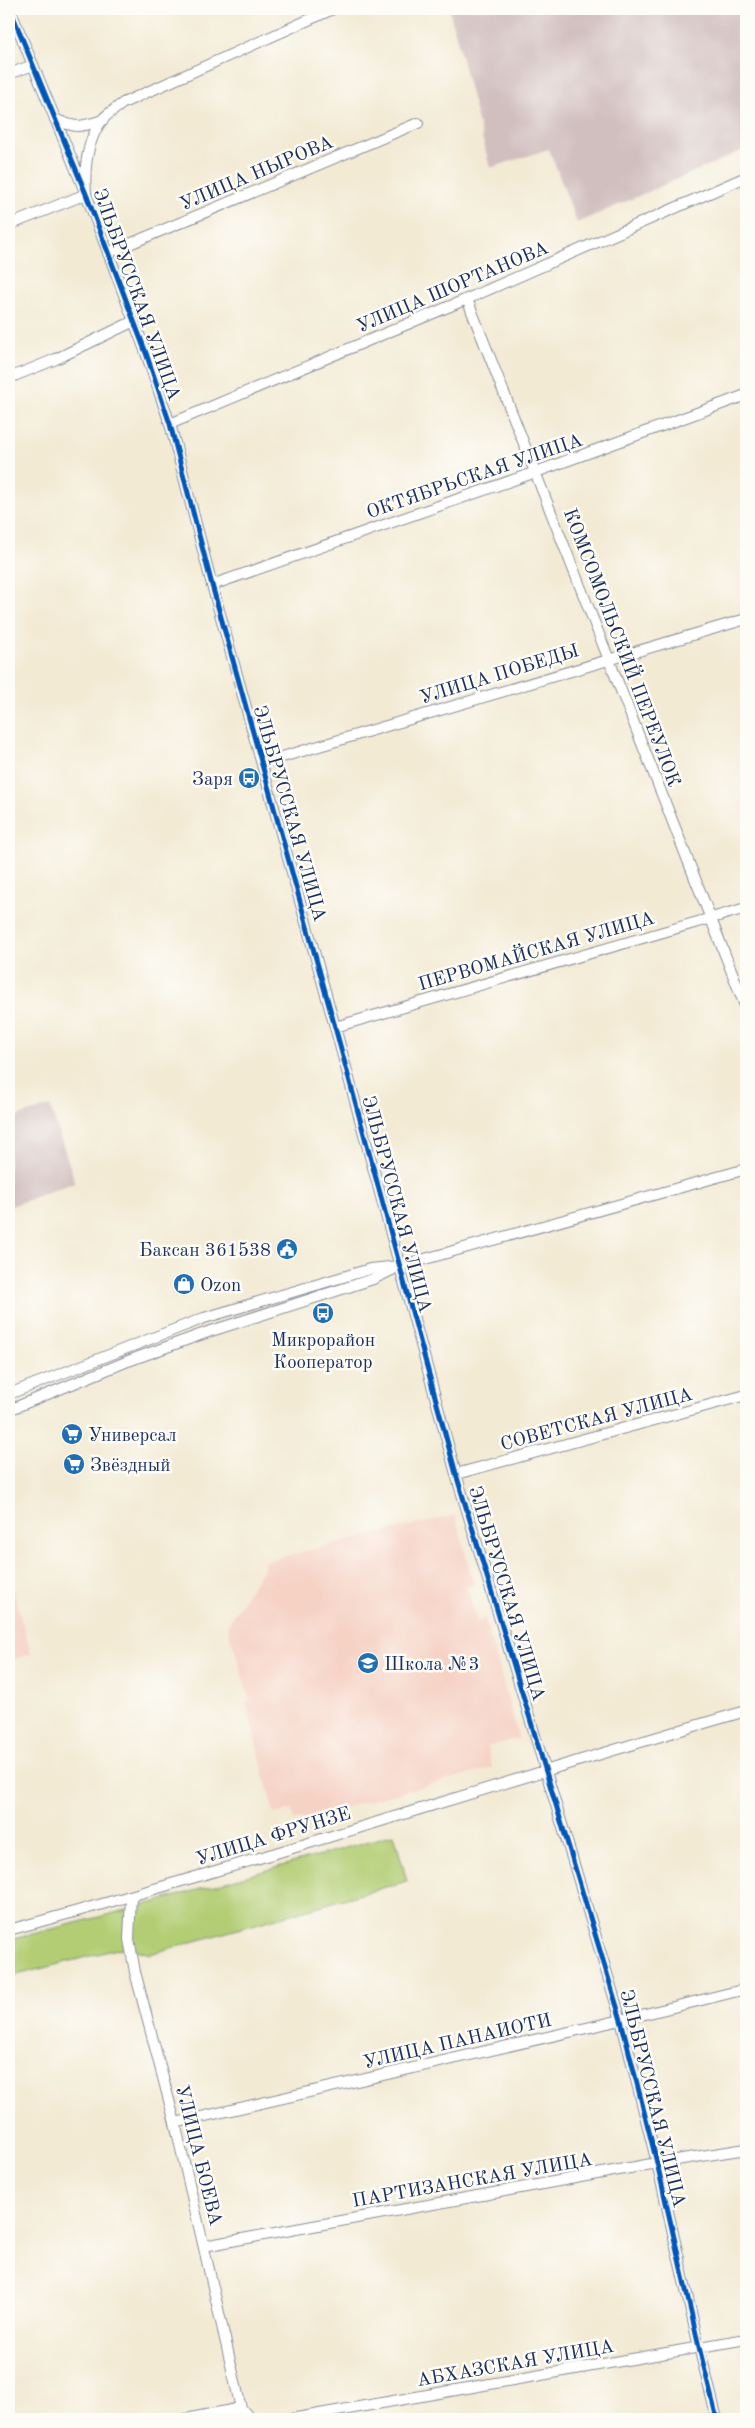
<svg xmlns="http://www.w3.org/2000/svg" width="755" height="2428" viewBox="0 0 755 2428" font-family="'Old Standard TT',serif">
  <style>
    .built { fill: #f6d2c5 }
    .industrial { fill: #d1bfbf }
    .green { fill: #b2cd73; stroke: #667e68 }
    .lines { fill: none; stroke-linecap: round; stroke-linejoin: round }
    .minor-casing { stroke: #878c99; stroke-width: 12 }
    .minor { stroke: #fff; stroke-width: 10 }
    .cycleway-casing { stroke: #fdfcf7; stroke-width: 8 }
    .cycleway { stroke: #0057b8; stroke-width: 5 }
    .labels { text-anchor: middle; stroke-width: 5; stroke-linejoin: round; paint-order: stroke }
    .street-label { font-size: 19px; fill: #1b2f5e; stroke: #fdfcf7 }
    .poi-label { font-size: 19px; fill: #1b2f5e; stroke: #fdfcf7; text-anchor: start }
  </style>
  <rect width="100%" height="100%" fill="#fdfcf7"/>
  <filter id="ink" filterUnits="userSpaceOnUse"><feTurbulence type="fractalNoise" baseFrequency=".02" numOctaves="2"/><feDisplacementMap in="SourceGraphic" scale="10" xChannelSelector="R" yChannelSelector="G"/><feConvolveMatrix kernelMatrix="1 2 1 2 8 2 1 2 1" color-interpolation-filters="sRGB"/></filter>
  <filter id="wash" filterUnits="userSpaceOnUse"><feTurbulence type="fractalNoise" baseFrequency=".0096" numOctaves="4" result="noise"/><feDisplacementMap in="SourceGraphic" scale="20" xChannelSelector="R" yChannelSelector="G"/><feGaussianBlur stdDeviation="1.12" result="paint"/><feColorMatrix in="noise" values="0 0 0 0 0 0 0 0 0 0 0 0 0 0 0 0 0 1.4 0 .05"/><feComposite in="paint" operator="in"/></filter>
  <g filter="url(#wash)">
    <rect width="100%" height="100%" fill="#f3ead4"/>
    <g class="built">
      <path d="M455,1515L474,1585L467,1587L477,1621L485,1619L519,1738L487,1747L492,1768L294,1821L292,1810L274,1814L246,1702L250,1700L227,1626L264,1567L265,1561Z"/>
      <path d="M9,1576L31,1654L9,1661Z"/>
    </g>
    <g class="industrial">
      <path d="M449,9H746V149L577,223L549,149L490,168Z"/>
      <path d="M50,1106L75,1182L9,1207V1119Z"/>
    </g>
    <path class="green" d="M394,1834L407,1881L150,1954L125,1947L9,1977V1940L130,1909Z"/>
  </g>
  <g filter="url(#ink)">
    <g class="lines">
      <g class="minor-casing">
        <g id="minor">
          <path d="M10,9L86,194L146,353L170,424L212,585L335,1027L456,1474L621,2020L657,2163L699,2347L717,2419"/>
          <path d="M9,74L33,65"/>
          <path d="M55,119C76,129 81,127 103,120"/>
          <path d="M9,225L86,194C84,169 86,142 102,120C107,114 117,108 123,103L333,9"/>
          <path d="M108,253L418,123"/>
          <path d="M467,299L746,1008"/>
          <path d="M9,378L56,359L134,321"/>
          <path d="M170,424L467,299L746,177"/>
          <path d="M212,585L536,472L746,395"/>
          <path d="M262,763L746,619"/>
          <path d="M335,1027L746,908"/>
          <path d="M9,1394L204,1318L370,1269L400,1266L746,1169"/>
          <path d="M9,1410L128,1361L208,1332L373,1279L392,1270"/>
          <path d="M456,1474L746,1395"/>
          <path d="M131,1896L129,1939L135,1972L175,2123L241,2408L250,2419"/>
          <path d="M9,1930C256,1863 500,1782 746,1711"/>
          <path d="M175,2123L621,2020L746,1989"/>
          <path d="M204,2246L657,2163L746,2149"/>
          <path d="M186,2419L241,2408"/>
          <path d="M291,2419L746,2339"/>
        </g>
      </g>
      <use href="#minor" class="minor"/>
      <g class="cycleway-casing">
        <path id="cycleway" d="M10,9L86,194L146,353L170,424L212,585L335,1027L456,1474L621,2020L657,2163L699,2347L717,2419"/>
      </g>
      <use href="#cycleway" class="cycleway"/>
    </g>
  </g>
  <defs>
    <g id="bus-disc" transform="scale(1.125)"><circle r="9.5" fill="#1f6fb2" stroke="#fdfcf7"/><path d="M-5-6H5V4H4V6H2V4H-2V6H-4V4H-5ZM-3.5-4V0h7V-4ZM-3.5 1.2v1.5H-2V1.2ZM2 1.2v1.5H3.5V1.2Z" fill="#fff"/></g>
    <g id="civic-disc" transform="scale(1.125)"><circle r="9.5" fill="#1f6fb2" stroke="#fdfcf7"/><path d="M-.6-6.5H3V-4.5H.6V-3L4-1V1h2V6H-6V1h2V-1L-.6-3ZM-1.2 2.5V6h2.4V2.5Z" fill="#fff"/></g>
    <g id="shop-disc" transform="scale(1.125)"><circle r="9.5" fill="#1f6fb2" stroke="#fdfcf7"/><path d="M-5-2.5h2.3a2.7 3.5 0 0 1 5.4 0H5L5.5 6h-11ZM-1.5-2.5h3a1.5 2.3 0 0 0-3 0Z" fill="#fff"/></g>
    <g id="supermarket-disc" transform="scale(1.125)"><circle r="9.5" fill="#1f6fb2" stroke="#fdfcf7"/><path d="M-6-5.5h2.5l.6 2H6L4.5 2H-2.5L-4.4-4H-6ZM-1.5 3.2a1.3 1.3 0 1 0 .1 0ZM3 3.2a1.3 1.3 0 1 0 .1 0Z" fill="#fff"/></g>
    <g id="school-disc" transform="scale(1.125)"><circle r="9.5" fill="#1f6fb2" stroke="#fdfcf7"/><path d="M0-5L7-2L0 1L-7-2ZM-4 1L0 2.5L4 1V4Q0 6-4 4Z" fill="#fff"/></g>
  </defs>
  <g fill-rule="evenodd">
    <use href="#bus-disc" x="249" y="778"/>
    <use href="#civic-disc" x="287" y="1249"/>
    <use href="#shop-disc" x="184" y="1284"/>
    <use href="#bus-disc" x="323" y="1313"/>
    <use href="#supermarket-disc" x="72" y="1434"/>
    <use href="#supermarket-disc" x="74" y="1464"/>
    <use href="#school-disc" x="368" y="1663"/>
  </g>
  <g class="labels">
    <g class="street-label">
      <text transform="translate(256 172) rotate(-23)" y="7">УЛИЦА НЫРОВА</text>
      <text transform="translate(452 286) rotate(-23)" y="7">УЛИЦА ШОРТАНОВА</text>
      <text transform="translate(138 294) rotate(70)" y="7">ЭЛЬБРУССКАЯ УЛИЦА</text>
      <text transform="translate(474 475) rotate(-19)" y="7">ОКТЯБРЬСКАЯ УЛИЦА</text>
      <text transform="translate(623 647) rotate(69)" y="7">КОМСОМОЛЬСКИЙ ПЕРЕУЛОК</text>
      <text transform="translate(499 673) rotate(-17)" y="7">УЛИЦА ПОБЕДЫ</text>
      <text transform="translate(291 813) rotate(74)" y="7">ЭЛЬБРУССКАЯ УЛИЦА</text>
      <text transform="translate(536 950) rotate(-16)" y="7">ПЕРВОМАЙСКАЯ УЛИЦА</text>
      <text transform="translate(398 1204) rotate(75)" y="7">ЭЛЬБРУССКАЯ УЛИЦА</text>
      <text transform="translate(596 1418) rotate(-15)" y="7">СОВЕТСКАЯ УЛИЦА</text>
      <text transform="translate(508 1593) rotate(73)" y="7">ЭЛЬБРУССКАЯ УЛИЦА</text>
      <text transform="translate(273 1835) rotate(-17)" y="7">УЛИЦА ФРУНЗЕ</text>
      <text transform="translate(457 2040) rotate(-13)" y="7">УЛИЦА ПАНАИОТИ</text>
      <text transform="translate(654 2098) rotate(76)" y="7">ЭЛЬБРУССКАЯ УЛИЦА</text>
      <text transform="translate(200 2155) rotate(76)" y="7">УЛИЦА БОЕВА</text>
      <text transform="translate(472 2179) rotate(-10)" y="7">ПАРТИЗАНСКАЯ УЛИЦА</text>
      <text transform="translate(515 2362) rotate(-10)" y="7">АБХАЗСКАЯ УЛИЦА</text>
    </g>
    <g class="poi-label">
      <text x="233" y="785" text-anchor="end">Заря</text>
      <text x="271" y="1256" text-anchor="end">Баксан 361538</text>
      <text x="200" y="1291">Ozon</text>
      <text x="323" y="1346" text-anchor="middle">Микрорайон<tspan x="323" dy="22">Кооператор</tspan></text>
      <text x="88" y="1441">Универсал</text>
      <text x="90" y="1471">Звёздный</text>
      <text x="384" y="1670">Школа №3</text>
    </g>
  </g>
  <rect width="755" height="2428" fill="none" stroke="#fdfcf7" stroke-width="30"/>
</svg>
